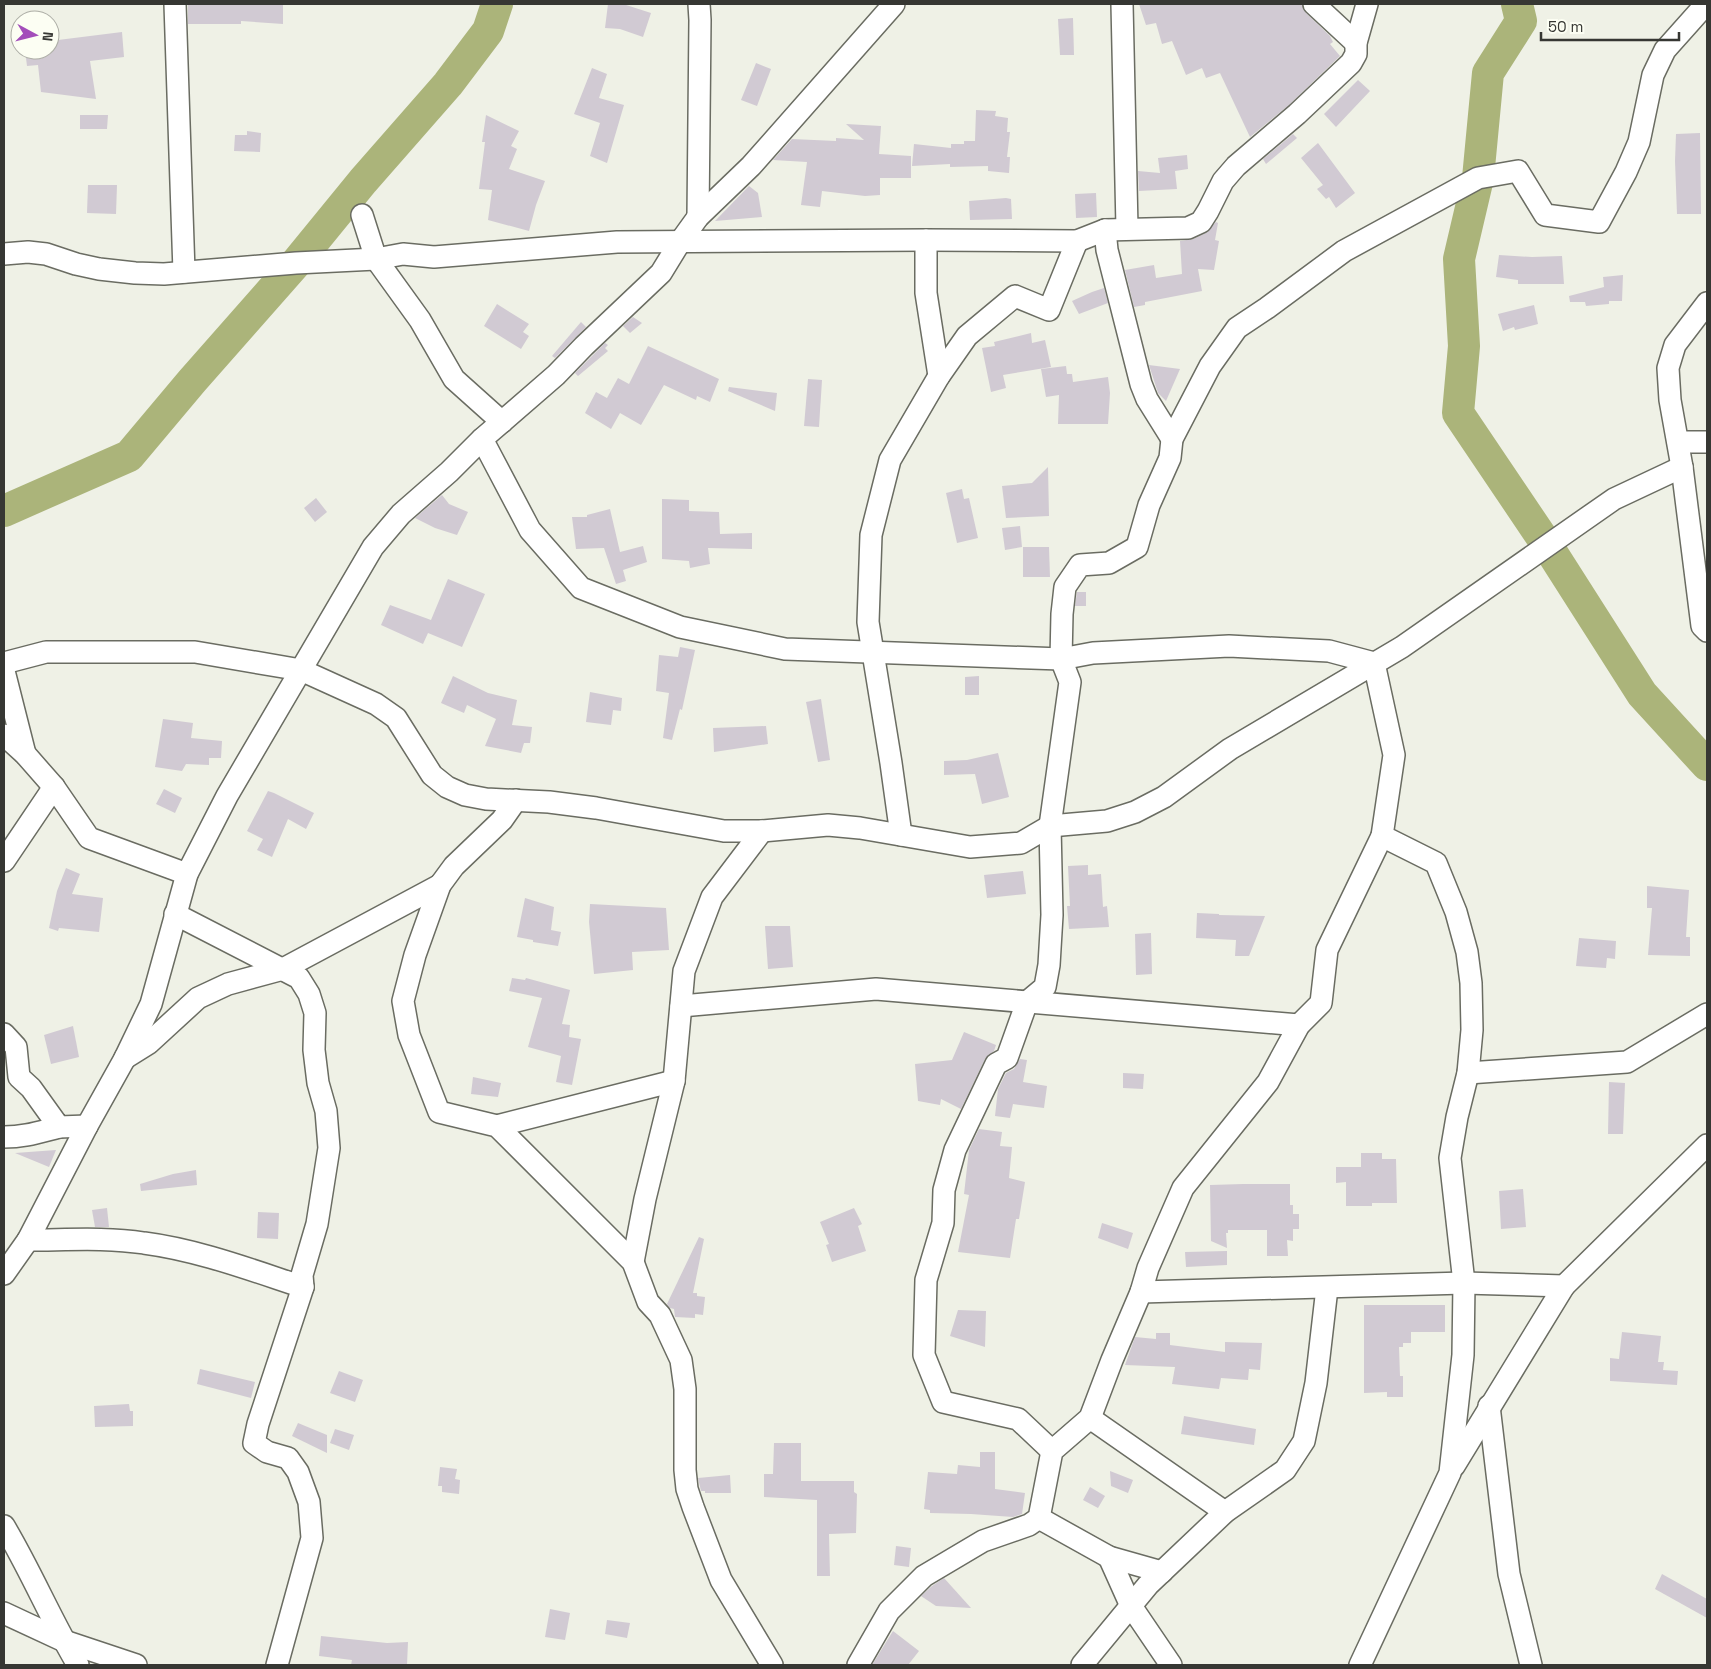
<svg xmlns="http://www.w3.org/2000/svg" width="1711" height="1669" viewBox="0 0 1711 1669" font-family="'Space Grotesk',sans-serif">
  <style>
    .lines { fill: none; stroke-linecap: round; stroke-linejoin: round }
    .river { stroke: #abb47a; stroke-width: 32 }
    .building { fill: #d1cad3 }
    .minor-casing { stroke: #6a6c62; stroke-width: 24 }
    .minor { stroke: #fff; stroke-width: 21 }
  </style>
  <rect width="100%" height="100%" fill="#eff1e6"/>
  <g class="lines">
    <g class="river">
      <path d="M1517,4L1521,21L1488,73L1478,178L1459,259L1464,346L1458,413L1547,545L1642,694L1707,765"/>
      <path d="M4,511L129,456L192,381L296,263L363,181L448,84L488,31L497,4"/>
    </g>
  </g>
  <g class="building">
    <path d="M188,4H283V24L241,21V24H188Z"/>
    <path d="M608,4H623L651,13L643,37L620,29L605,28Z"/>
    <path d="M1139,4H1302L1306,13L1330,36L1333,42L1330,44L1340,56L1289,105L1250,137L1220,73L1206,78L1202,68L1186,75L1172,41L1162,44L1156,23L1146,25Z"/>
    <path d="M1073,18L1074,55H1060L1058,19Z"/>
    <path d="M122,32L124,57L90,61L96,99L41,92L38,65L27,66L25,50H50V41Z"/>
    <path d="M756,63L771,69L757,106L741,100Z"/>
    <path d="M592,68L607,74L599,98L624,105L607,163L590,156L600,123L574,114Z"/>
    <path d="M1358,80L1370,91L1336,127L1324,114Z"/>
    <path d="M976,110L996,111L995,116L1008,118L1007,132H1010L1007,157H1010L1009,173L988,171V166L950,167V164L912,166L914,144L951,148V144H964V141H975Z"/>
    <path d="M80,115H108L107,129H80Z"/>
    <path d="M486,115L519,131L511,146L517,149L509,169L545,181L536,205L529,231L488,220L492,190L479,189L485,142H482Z"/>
    <path d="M846,124L881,126L879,154L911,156V178H880V195L865,196L822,191L820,207L801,205L807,162L773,160L792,139L836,141V138L864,140Z"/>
    <path d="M247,131L261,133L260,152L234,151L235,135H247Z"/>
    <path d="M1700,133L1701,214H1677L1675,161L1676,134Z"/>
    <path d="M1293,134L1297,138L1266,164L1263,159Z"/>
    <path d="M1318,143L1355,193L1336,208L1329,197L1326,199L1317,189L1323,185L1301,158Z"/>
    <path d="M1187,155L1188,169L1175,171L1177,189L1139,191L1138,171L1160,173L1158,158Z"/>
    <path d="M88,185H117L116,214L87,213Z"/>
    <path d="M749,186L758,193L762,217L715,221Z"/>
    <path d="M1096,193L1097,217L1076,218L1075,194Z"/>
    <path d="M1006,198L1011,199L1012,219L970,220L969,201Z"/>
    <path d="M1216,222L1218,223L1215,240L1219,241L1214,270L1198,269L1202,291L1145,302V305L1134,307L1125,270L1154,265L1156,278L1182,274L1180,241L1193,239L1206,233Z"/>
    <path d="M1499,255L1532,257L1562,256L1564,284H1518V280L1496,277Z"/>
    <path d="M1623,275L1622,301H1609V304L1586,306L1585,302H1570L1569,296L1604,287L1603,277Z"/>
    <path d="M1104,288L1108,303L1079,314L1072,301L1092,292Z"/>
    <path d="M497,304L529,324L523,332L529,336L521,349L484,326Z"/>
    <path d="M1534,305L1538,324L1515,330L1514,327L1503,331L1498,314Z"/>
    <path d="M633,317L642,323L630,333L623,326Z"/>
    <path d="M581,322L586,327L555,358L552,356Z"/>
    <path d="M1031,333L1032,343L1045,340L1051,367L1003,375L1006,388L991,392L982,348L995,346L994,342Z"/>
    <path d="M605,343L608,345L605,348L608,351L578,376L575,373Z"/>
    <path d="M648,346L719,379L710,402L697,396L696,400L664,385L641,425L620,413L611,429L585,413L596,392L607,398L618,378L629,384Z"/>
    <path d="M1149,365L1180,369L1166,401L1158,393Z"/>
    <path d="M1066,366L1067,374H1072L1073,382L1108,377L1110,393L1108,424H1058L1059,395L1046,397L1041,369Z"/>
    <path d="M808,379L822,380L819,427L804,426Z"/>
    <path d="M729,387L777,393L775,411L728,391Z"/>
    <path d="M1048,467L1049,516L1006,518L1002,486L1032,483Z"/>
    <path d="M962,489L964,499L969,498L978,538L957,543L946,493Z"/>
    <path d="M442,495L449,504L468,512L457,535L435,528L415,518Z"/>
    <path d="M316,498L327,512L315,522L304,508Z"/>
    <path d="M662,499L689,500V511L719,512L720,534L752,533V549L708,548L710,564L690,568L689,561L662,559Z"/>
    <path d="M610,509L620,552L643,546L647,562L623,570L626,581L616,584L604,548L576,549L572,517H587V515Z"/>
    <path d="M1020,526L1022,547L1005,550L1002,528Z"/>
    <path d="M1023,547H1049L1050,577H1023Z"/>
    <path d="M448,579L485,594L462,647L428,633L423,644L381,625L390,605L431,620Z"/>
    <path d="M1077,592H1086V606H1075Z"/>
    <path d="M680,647L695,650L682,710L680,709L672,740L663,738L669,693L656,691L659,655L678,657Z"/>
    <path d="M453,676L488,693L517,700L512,725L532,727L530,743H524L521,753L485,746L496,719L467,705L464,713L441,703Z"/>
    <path d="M979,676V695H965V677Z"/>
    <path d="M590,692L622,698L621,711L613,710L611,725L586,722Z"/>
    <path d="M821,699L830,760L818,762L806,702Z"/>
    <path d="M163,719L193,723L191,738L222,741L221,758H209V765L186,764L182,771L155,767Z"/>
    <path d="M766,726L768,744L714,752L713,728Z"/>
    <path d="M998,753L1009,797L982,804L975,774L944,775V761L967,760Z"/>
    <path d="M164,789L182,798L175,813L156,804Z"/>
    <path d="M268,791L274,793L314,813L306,829L288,819L272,857L257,850L263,839L247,831Z"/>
    <path d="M1088,865V875L1101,874L1103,907L1107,906L1109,927L1069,929L1067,906H1070L1068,866Z"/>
    <path d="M66,868L80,874L72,894L103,898L99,932L59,928L58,931L49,928L57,891Z"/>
    <path d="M1023,871L1026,894L987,898L984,875Z"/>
    <path d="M1647,886L1689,890L1686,937H1690V956L1648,955L1652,908H1647Z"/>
    <path d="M525,898L554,907L551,930L561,932L558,946L533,942V940L517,937Z"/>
    <path d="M590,904L666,908L669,950L632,952L633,970L594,974L589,922Z"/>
    <path d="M1197,913L1219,914V915L1265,916L1249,956H1235L1236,940L1196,938Z"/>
    <path d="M765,926H790L793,967L768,969Z"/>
    <path d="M1151,933L1152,974L1136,975L1135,934Z"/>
    <path d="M1579,938L1616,941L1615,959L1607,958L1606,968L1576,966Z"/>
    <path d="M512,978L525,980L526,978L570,990L562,1024L570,1025L569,1037L581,1039L572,1085L556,1082L561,1056L528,1047L542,998L509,991Z"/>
    <path d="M73,1026L79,1057L51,1064L44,1035Z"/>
    <path d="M964,1032L996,1045L994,1051L985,1059L961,1109L941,1099L940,1105L918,1101L915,1064L952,1060Z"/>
    <path d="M1020,1059L1027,1060L1023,1082L1047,1086L1044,1108L1013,1104L1010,1118L995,1116L998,1089L1006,1073L1014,1069Z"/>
    <path d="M1123,1073L1144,1074L1143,1089L1123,1088Z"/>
    <path d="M473,1077L501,1083L498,1097L471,1094Z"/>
    <path d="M1609,1082L1625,1083L1623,1134H1608Z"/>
    <path d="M979,1129L1002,1132L1000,1146L1012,1147L1009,1178L1025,1182L1019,1219H1016L1010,1258L958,1252L969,1195L964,1194L969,1150Z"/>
    <path d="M56,1150L49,1167L15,1153Z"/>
    <path d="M1361,1153H1382V1159H1396L1397,1203H1372V1206H1346V1182L1336,1183V1167H1361Z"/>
    <path d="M196,1170L197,1185L141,1191L140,1184L173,1174Z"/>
    <path d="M1243,1184H1290V1205H1293V1214H1299V1229H1293V1241L1287,1240L1288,1256H1267V1230H1228V1233H1226L1227,1248L1211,1241L1210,1185Z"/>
    <path d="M1523,1189L1526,1227L1501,1229L1499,1191Z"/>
    <path d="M107,1208L109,1227H95L92,1210Z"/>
    <path d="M854,1208L862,1224L858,1226L866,1251L832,1262L826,1245L829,1244L820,1222Z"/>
    <path d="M258,1212L279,1213L278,1239L257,1238Z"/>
    <path d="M1102,1223L1133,1233L1128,1249L1098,1238Z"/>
    <path d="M699,1237L704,1239L693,1293H697V1296L705,1297L703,1315L695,1314V1318L675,1317L674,1309L670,1308L667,1304Z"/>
    <path d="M1227,1251V1265L1186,1267L1185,1252Z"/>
    <path d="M1364,1305H1445V1332H1411V1343H1403V1347H1399L1400,1376H1403V1397H1387V1392L1364,1393Z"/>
    <path d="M958,1310L986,1311L985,1347L950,1336Z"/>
    <path d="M1622,1332L1661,1336L1658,1362H1664L1663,1370L1678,1371L1677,1385L1610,1381V1358L1619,1359Z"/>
    <path d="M1156,1333H1170V1345L1225,1352V1342L1262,1343L1260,1370L1249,1369L1248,1380L1221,1378L1219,1389L1172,1384L1175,1367L1125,1365L1135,1337L1156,1339Z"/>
    <path d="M200,1369L255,1382L251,1398L197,1384Z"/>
    <path d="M339,1371L363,1380L355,1402L330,1393Z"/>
    <path d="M129,1404L130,1411H133V1426L95,1427L94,1406Z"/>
    <path d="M1184,1416L1256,1429L1254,1445L1181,1434Z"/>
    <path d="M298,1423L327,1435V1453L292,1436Z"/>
    <path d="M335,1429L354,1435L349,1450L330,1443Z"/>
    <path d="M774,1443H801V1481H854V1492L857,1494L856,1533L829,1534L830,1576H817V1500L764,1497V1474H773Z"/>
    <path d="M980,1452H995V1489L1025,1493L1022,1514L1013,1517L971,1514L930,1513V1510L924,1509L928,1472L957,1474L958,1465L980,1467Z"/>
    <path d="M440,1467L457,1469L455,1479L460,1480L459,1494L442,1492V1486H438Z"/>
    <path d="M1110,1471L1133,1480L1128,1493L1111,1486Z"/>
    <path d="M730,1475L731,1493H705V1491H701L698,1478Z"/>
    <path d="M1090,1487L1105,1496L1098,1508L1083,1500Z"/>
    <path d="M896,1546L911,1548L909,1567L894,1565Z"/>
    <path d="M1662,1574L1707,1599V1618L1655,1589Z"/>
    <path d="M944,1578L971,1608L936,1606L921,1596L932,1586Z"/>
    <path d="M550,1609L570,1613L565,1640L545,1637Z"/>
    <path d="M607,1620L630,1623L627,1638L605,1634Z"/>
    <path d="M893,1631L919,1651L908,1665H872Z"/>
    <path d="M321,1636L387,1643L408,1642L407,1665H351L352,1660L319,1656Z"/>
  </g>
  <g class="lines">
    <g class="minor-casing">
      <g id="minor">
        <path d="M175,4L184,272"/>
        <path d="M1122,4L1127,228"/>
        <path d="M1314,4L1356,43"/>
        <path d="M362,215L376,259L420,320L454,379L502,422"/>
        <path d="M698,217L700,20L699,4"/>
        <path d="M1105,230L1107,250L1141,384L1147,399L1172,439"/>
        <path d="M926,240V293L939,376"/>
        <path d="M4,254L28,252L46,254L76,264L99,269L135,273L164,274L296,263L376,259L403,254L434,257L617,242L926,240L1077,241L1105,230L1188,228L1201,222L1208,211L1223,181L1236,166L1297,114L1351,63L1356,54V43L1367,4"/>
        <path d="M1707,303L1675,345L1668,368L1670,400L1682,467L1702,626L1707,631"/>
        <path d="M482,439L530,530L581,588L680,627L785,649L1061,659L1093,653L1229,646L1329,651L1374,663L1394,755L1382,836L1436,863L1456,912L1467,952L1471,983L1472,1030L1468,1073L1457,1117L1450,1158L1464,1283L1463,1355L1450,1473L1360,1665"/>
        <path d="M1678,442H1707"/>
        <path d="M4,663L46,652H195L301,670L376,704L396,718L432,775L447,787L465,795L486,799L549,802L596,808L724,831H762L828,825L860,828L970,847L1021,843L1050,826L1107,821L1135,812L1164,797L1230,749L1402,647L1614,499L1682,467"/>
        <path d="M4,671L25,754"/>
        <path d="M4,735L25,754L54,787L89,838L187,874"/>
        <path d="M516,800L502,820L454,866L440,885L415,955L403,1001L409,1035L439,1112L497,1126L633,1262L648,1302L660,1315L681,1360L685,1389V1470L687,1489L693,1507L721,1580L772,1665"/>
        <path d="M901,835L891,763L868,622L871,535L890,460L939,376L967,336L1015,296L1049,310L1077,241"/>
        <path d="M4,861L54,787"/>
        <path d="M175,914L299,978L309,994L315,1013L314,1050L318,1083L326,1111L329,1148L317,1224L302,1275L303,1287L258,1424L254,1443L267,1452L288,1458L298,1472L309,1502L312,1538L277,1665"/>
        <path d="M681,1006L876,989L1299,1025"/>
        <path d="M4,1034L16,1047L19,1077L31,1088L59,1127L87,1126"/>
        <path d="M125,1058L149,1043L198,998L228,984L283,969L440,885"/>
        <path d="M1468,1073L1627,1062L1707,1014"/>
        <path d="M497,1126L674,1081"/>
        <path d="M4,1137C25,1137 39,1132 59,1127"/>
        <path d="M28,1240C66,1240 106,1237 144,1243C198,1250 251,1270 303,1287"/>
        <path d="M633,1262L645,1199L674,1081L684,971L712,897L762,831"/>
        <path d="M4,1274L28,1240L87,1126L125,1058L151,1004L187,874L227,796L373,547L401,514L449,472L482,439L556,375L584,346L661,273L680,242L698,217L751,166L894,4"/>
        <path d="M1141,1292L1464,1283L1564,1286L1707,1145"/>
        <path d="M1489,1406L1509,1574L1531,1665"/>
        <path d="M1090,1418L1225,1512"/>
        <path d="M1052,1451L1018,1419L943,1402L924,1355L926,1280L943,1223L944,1190L955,1150L996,1064L1007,1058L1027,1002L1045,987L1049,965L1052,915L1050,826L1070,682L1061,659L1062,614L1065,587L1080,565L1109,563L1137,547L1149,505L1170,458L1172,439L1210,366L1237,328L1267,308L1344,251L1478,178L1518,171L1545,215L1599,222L1626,172L1639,142L1653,75L1665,50L1706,4"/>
        <path d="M1454,1466L1564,1286"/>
        <path d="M1039,1518L1109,1557L1162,1572"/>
        <path d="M4,1526C31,1571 51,1620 78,1665"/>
        <path d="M1109,1557L1131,1606L1171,1665"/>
        <path d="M4,1613L64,1641L136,1665"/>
        <path d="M858,1665L889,1611L924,1576L983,1541L1029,1525L1039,1518L1052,1451L1090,1418L1112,1360L1141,1292L1148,1268L1183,1188L1268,1082L1299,1025L1321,1003L1327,950L1382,836"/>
        <path d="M1082,1665L1148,1585L1225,1512L1285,1470L1304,1441L1316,1383L1327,1288"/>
      </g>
    </g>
    <use href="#minor" class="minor"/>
  </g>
  <rect width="1711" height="1669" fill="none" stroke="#363733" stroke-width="10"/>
  <g transform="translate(35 35) rotate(97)"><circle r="24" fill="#fcfef3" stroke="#adaea6"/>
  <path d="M0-4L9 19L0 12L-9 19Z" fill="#a34dba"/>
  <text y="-8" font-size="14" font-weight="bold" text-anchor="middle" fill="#363733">N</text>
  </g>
  <path d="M1541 32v8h138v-8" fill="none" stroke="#363733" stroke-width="2.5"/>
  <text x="1548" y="32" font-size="15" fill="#363733" stroke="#fcfef3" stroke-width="4" paint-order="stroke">50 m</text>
</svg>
